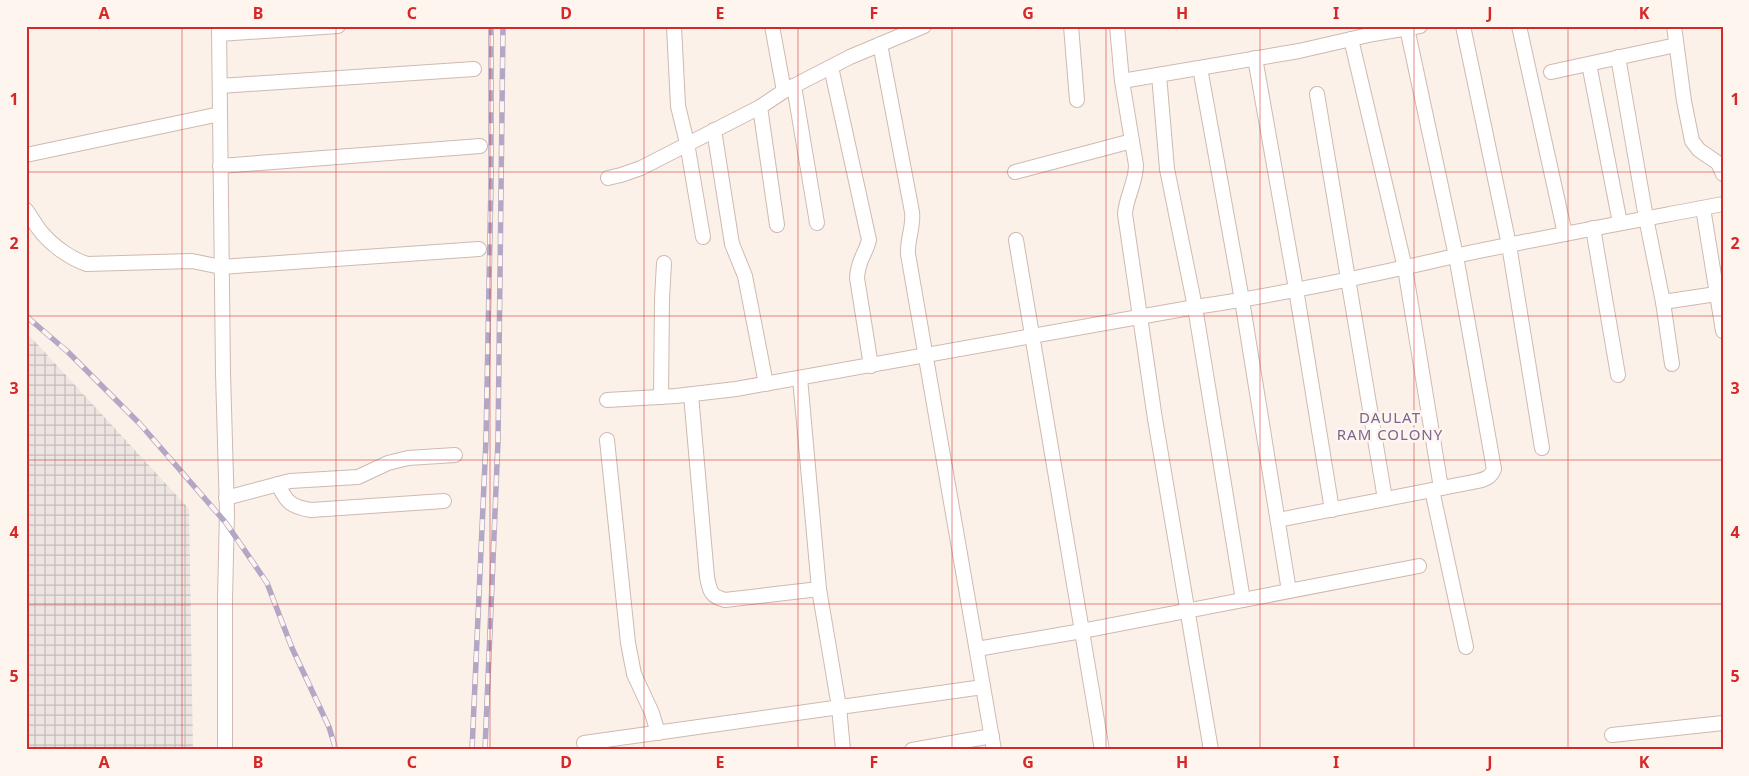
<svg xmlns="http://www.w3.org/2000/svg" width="1749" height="776" viewBox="0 0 1749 776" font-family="'Noto Sans',sans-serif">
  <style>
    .industrial { fill: url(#industrial-grid) }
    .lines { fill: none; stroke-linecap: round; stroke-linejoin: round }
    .minor-casing { stroke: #cfb9b2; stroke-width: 16 }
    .minor { stroke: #fff; stroke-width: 14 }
    .rail-casing { stroke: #b2a7c5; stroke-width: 5.5 }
    .rail { stroke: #fef5ef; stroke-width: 4; stroke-dasharray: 11; stroke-linecap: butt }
    .grid { fill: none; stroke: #d62828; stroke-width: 1; stroke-opacity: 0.55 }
    .labels { text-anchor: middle; stroke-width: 5; stroke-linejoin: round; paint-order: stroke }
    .neighbourhood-label { font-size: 15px; letter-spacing: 1px; fill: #7a6690; stroke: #fef5ef }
    .neatline { fill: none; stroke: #d62828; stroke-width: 2 }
    .grid-label { font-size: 16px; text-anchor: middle; font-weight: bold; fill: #d62828 }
  </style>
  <defs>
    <pattern id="industrial-grid" width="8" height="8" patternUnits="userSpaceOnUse" patternTransform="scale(1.25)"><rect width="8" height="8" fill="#ece5e2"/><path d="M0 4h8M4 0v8" fill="none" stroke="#c4bcb9"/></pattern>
  </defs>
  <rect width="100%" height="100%" fill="#fbf1e9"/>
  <path class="industrial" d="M26,332L189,509L193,750H26Z"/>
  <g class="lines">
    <g class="minor-casing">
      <g id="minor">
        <path d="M219,26L223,373L227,512L225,599V750"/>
        <path d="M674,26L678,106L687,143L703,237"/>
        <path d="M772,26L784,91"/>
        <path d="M1071,26L1077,100"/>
        <path d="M1117,26L1122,81L1136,165C1136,183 1126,197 1125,214L1155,419L1211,750"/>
        <path d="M1371,26L1373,34L1420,26"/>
        <path d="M1463,26L1509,245L1542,448"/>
        <path d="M1519,26L1565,234"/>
        <path d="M1674,26L1684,101L1692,141L1699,150L1718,163L1723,174"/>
        <path d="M219,34L338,26"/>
        <path d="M1351,39L1405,268L1441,488"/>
        <path d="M880,44L912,212C914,226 907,239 908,254L994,750"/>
        <path d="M1618,57L1646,218L1663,302L1672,364"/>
        <path d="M1255,58L1296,289L1332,510"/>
        <path d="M1589,64L1620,223"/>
        <path d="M831,67L869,240C865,256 858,259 857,278L871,366"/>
        <path d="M1200,68L1242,300L1289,591"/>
        <path d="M1551,72L1676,45"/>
        <path d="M1159,75L1167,169L1195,307L1243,600"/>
        <path d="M1122,81L1299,51L1373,34"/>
        <path d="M220,86L474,69"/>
        <path d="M794,86L817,223"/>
        <path d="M1317,94L1385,499"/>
        <path d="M760,107L777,225"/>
        <path d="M714,130L732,244L745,276L766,384"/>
        <path d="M26,155L220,114"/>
        <path d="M220,166L480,146"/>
        <path d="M1015,172L1132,141"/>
        <path d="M608,178L621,175L641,168L760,107L784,91L850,57L924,26"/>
        <path d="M1703,208L1723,331"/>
        <path d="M26,210C32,218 36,226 42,233C53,246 71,259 87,264L192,261L221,267L479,249"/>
        <path d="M1593,228L1618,375"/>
        <path d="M1016,240L1102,750"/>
        <path d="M1663,302L1723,293"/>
        <path d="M800,378L819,589L839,707L843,750"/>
        <path d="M691,395L707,577C710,591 710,596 725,600L819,589"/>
        <path d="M661,397L662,299L664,263"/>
        <path d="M607,400L676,396L736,389L1195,307C1283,294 1369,276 1455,256C1544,237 1633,221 1723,204"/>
        <path d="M607,440L628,643L634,674L652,713L658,733"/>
        <path d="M278,484C286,502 291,507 311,510L444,501"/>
        <path d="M1432,490L1466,647"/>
        <path d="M226,498L290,481L358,477L388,463L408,458L455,455"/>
        <path d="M1278,520L1478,481C1486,479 1491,477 1494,469L1456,256L1407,28"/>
        <path d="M977,649L1082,631L1419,566"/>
        <path d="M1612,735L1723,723"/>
        <path d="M584,743L983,687"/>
        <path d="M912,750L992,736"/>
      </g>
    </g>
    <use href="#minor" class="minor"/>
    <g class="rail-casing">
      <g id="rail">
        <path d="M26,316L68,352L140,424L226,523L267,583L292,648L329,727L336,750"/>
        <path d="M472,750L486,440L491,183V26"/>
        <path d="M485,750L498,441L503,26"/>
      </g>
    </g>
    <use href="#rail" class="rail"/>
  </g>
  <path class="grid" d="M182,26V750M336,26V750M490,26V750M644,26V750M798,26V750M952,26V750M1106,26V750M1260,26V750M1414,26V750M1568,26V750M26,172H1723M26,316H1723M26,460H1723M26,604H1723"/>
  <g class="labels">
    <g class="neighbourhood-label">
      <text x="1390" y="423">DAULAT<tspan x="1390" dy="17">RAM COLONY</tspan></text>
    </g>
  </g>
  <rect width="1749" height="776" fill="none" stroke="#fef5ef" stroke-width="55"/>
  <rect x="28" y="28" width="1694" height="720" class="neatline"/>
  <g class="grid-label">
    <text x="104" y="19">A</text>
    <text x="258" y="19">B</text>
    <text x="412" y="19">C</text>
    <text x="566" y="19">D</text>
    <text x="720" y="19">E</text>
    <text x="874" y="19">F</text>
    <text x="1028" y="19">G</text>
    <text x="1182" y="19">H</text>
    <text x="1336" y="19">I</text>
    <text x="1490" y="19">J</text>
    <text x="1644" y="19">K</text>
    <text x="14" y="105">1</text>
    <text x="1735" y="105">1</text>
    <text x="14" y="249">2</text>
    <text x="1735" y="249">2</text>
    <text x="14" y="394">3</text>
    <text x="1735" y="394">3</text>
    <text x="14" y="538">4</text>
    <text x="1735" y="538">4</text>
    <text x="14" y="682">5</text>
    <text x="1735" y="682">5</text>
    <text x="104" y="768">A</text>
    <text x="258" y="768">B</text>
    <text x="412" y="768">C</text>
    <text x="566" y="768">D</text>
    <text x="720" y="768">E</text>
    <text x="874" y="768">F</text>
    <text x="1028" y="768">G</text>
    <text x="1182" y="768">H</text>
    <text x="1336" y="768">I</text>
    <text x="1490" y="768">J</text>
    <text x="1644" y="768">K</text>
  </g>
</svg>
